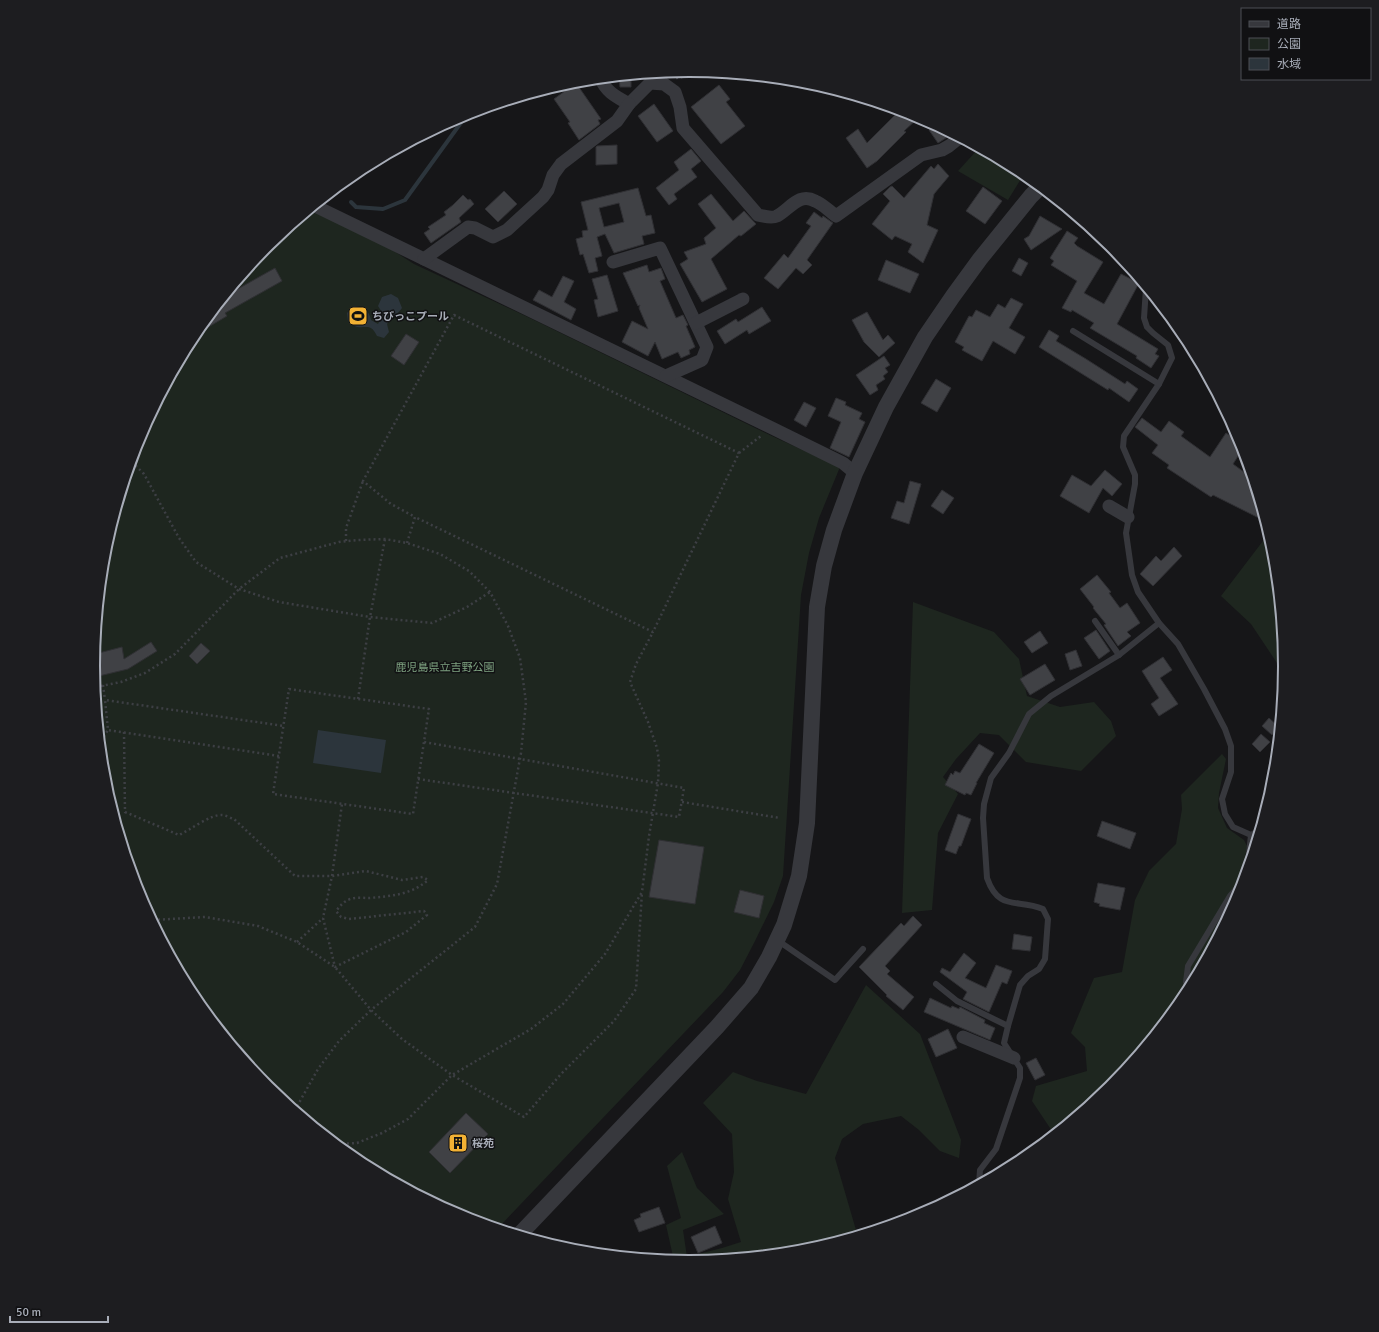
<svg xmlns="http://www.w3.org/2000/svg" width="1379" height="1332" viewBox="0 0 1379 1332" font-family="Signika,'Noto Sans JP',sans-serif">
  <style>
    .green { fill: #1e261f }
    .water { fill: #2c353c }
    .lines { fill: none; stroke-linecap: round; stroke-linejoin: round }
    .stream { stroke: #2c353c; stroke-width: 4 }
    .building { fill: #404145; stroke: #303034; fill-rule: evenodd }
    .path { stroke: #3d3f44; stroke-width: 2.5; stroke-dasharray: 2 3; stroke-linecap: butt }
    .service { stroke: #37383d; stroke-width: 6 }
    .minor { stroke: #37383d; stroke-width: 13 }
    .tertiary { stroke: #37383d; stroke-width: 16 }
    .labels { text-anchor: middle; stroke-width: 3; stroke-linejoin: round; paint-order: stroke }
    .poi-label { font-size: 11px; font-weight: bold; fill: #a8adb8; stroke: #111113; text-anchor: start }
    .park-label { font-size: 11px; fill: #7fa381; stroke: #111113 }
    .rim { fill: none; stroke: #a8adb8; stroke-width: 2 }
  </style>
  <rect width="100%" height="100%" fill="#161618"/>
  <g class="green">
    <path d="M979,148L1024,174L1008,200L958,171Z"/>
    <path d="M310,210L386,246L414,264L534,320L774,437L840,467L819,518L809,553L801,595L783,876L774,902L755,941L740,970L723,992L498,1228L461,1217L358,1161L268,1087L194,997L182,974L139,894L105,782L94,666L105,550L139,438L194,335L268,244Z"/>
    <path d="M1269,533L1274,550L1285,666V675L1251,624L1221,596Z"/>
    <path d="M913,602L994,632L1019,659L1027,696L1060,707L1094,702L1111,721L1116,736L1081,771L1026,762L999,735L980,733L956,759L943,777L958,794L938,833L932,910L902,913Z"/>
    <path d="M1222,754L1226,759L1219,793L1218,808L1227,828L1244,840L1247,846L1242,879L1244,881L1240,894L1185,997L1111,1088L1054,1134L1032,1101L1036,1086L1087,1071L1085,1047L1071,1033L1094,978L1122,972L1135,900L1149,871L1176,844L1182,809L1181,795Z"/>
    <path d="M866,985L920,1034L961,1140L959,1158L940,1151L919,1130L901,1116L863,1124L842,1139L835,1158L856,1230L858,1235L806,1251L689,1262L674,1261L666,1225L681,1218L667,1166L682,1152L697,1188L724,1214L683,1230L687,1257L722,1248L741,1242L728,1199L734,1172L732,1134L703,1103L733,1072L757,1081L806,1094Z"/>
  </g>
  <g class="water">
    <path d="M391,294L398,298L402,308C397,315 391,317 387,324L389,332L384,338L377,336C371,324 368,328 357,327C354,326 351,323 348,321L347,313L354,306C364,307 369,310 371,320L378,324L383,314L378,306L382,297Z"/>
    <path d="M318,730L386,740L381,773L313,763Z"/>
  </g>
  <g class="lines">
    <path class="stream" d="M351,202L356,207L383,209L405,200L468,113"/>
  </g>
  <g class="building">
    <path d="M631,76V87H620L619,77Z"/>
    <path d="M576,83L601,119L598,120L600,124L579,140L568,123L570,122L554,99Z"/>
    <path d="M719,85L730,99L726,102L745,126L721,144L691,107Z"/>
    <path d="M654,104L673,131L657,142L638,116Z"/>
    <path d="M900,110L913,114L917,119L904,131L906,132L877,161L867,168L846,138L858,129L867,143Z"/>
    <path d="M936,125L944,130L952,134L938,143L929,130Z"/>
    <path d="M617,145V164L596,165V147L597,146Z"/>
    <path d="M691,149L701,161L691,169L697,177L674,194L677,199L669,205L656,188L679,170L674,162Z"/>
    <path d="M938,164L949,176L934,194L927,225L938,230L923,263L908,252L912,244L895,236L892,240L872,224L890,201L883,194L890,187L892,186L904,198L931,166L934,169Z"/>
    <path d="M983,187L1002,201L985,224L966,211Z"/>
    <path d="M638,188L646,216L651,215L655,233L642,236L644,244L614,253L605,234L597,237L602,256L595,258L598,271L589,273L583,254L580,255L576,239L583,237L582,231L588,230L581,202ZM619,203L624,222L604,227L599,208Z"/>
    <path d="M504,191L517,204L498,222L485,209Z"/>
    <path d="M711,194L733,221L744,211L756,224L741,236L739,235L711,259L727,289L702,302L680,264L688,259L684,252L706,244L704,238L716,228L698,204Z"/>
    <path d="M463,195L468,200L470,199L474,204L459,218L461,222L431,243L424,233L430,229L428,227L446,215L444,212L453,205Z"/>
    <path d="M814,212L822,218L823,216L833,223L807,260L812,265L803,274L796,268L778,289L764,278L784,254L788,258L811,226L806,223Z"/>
    <path d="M1040,216L1062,229L1031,250L1024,239L1029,236Z"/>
    <path d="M1067,231L1078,238L1074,243L1077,246L1103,262L1084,293L1104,304L1121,274L1139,283L1117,324L1158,349L1155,354L1159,356L1151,368L1136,358L1137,356L1090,328L1094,323L1072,310L1071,312L1062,308L1077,281L1051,265L1054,261L1050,258Z"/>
    <path d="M1019,258L1028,263L1021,276L1012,271Z"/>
    <path d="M886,260L919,274L910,293L878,280Z"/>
    <path d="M647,265L649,272L661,268L665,279L660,281L676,318L683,315L688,325L686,326L695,347L689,350L690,354L681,358L678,352L662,359L655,342L648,356L622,342L632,321L648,329L639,308L640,305L638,306L623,273Z"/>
    <path d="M275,268L282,281L225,313L227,316L195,335V334L227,295Z"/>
    <path d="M607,275L618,311L598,317L594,300L598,299L592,279Z"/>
    <path d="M563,276L574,281L564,302L576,309L571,320L533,300L539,290L552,297Z"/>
    <path d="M1011,298L1023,304L1009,328L1025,337L1015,354L993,341L982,361L962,350L964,347L955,342L969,316L972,317L976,310L990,317L998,304L1005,308Z"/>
    <path d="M762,307L771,321L749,334L747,330L725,344L717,331L736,319L738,322Z"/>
    <path d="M867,312L883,340L888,335L895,343L879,357L864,342L852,320Z"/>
    <path d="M1049,330L1059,336L1056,341L1086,359L1125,384L1127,381L1138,389L1129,402L1109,388L1108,390L1039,347Z"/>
    <path d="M406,334L419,342L404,365L391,356Z"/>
    <path d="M884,356L890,365L885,368L888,372L883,376L885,379L876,385L878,390L870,395L856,375Z"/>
    <path d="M936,379L951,388L937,412L921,403Z"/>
    <path d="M836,398L846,402L845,405L862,413L859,419L865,422L849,457L830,448L841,422L828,416Z"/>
    <path d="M804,402L816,408L806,427L794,420Z"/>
    <path d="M1142,418L1161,432L1169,421L1184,432L1181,436L1210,457L1226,433L1235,439L1238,434L1243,448L1233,464L1252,478L1265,521L1213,495L1211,497L1167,468L1169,465L1152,453L1158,445L1135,427Z"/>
    <path d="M1105,470L1122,484L1112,496L1103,488L1089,513L1060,496L1072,475L1091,486Z"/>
    <path d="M910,481L921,484L909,524L891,518L897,501L904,503Z"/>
    <path d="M942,490L954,498L943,514L931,506Z"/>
    <path d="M1174,547L1182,556L1153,586L1140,574L1156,556L1161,561Z"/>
    <path d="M1097,575L1111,592L1109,593L1120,608L1127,603L1140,623L1127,632L1131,636L1118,646L1104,625L1106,624L1093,608L1094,607L1080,589Z"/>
    <path d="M1096,630L1110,651L1099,659L1084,638Z"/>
    <path d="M1040,631L1048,643L1032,653L1024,642Z"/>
    <path d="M151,642L157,651L128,669L95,677L94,666L95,654L122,647L124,659Z"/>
    <path d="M201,643L210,651L197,664L189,656Z"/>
    <path d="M1076,650L1082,666L1070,670L1065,654Z"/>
    <path d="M1163,657L1172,670L1160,678L1178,704L1159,716L1151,704L1159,698L1142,671Z"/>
    <path d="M1045,664L1055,680L1030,695L1020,679Z"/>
    <path d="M1269,718L1279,727L1272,735L1262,726Z"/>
    <path d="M1261,734L1270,742L1260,752L1252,744Z"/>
    <path d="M979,744L994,753L976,783H977L971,795L966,793L965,795L945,785L951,773L953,775L955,771L960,773Z"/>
    <path d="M958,814L971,819L961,846H959L956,854L945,850Z"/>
    <path d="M1102,821L1136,833L1130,849L1097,836Z"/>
    <path d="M659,840L704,847L695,904L649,897Z"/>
    <path d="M1098,883L1125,888L1120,910L1099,906L1100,904L1094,902Z"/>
    <path d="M740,890L764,896L759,918L734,912Z"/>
    <path d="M913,916L922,925L885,966L890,971L887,974L914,997L903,1010L886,996L887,995L859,967L901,923L904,926Z"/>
    <path d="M1014,934L1032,937L1030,951L1012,949Z"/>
    <path d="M964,953L976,963L965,978L986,988L996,965L1012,971L1007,984L1002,982L989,1012L963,999L967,992L940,972L942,968L950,972Z"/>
    <path d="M930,998L951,1008L952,1006L959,1009L960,1007L985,1020L984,1023L995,1028L990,1040L924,1012Z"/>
    <path d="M948,1029L957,1048L936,1057L928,1039Z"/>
    <path d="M1036,1058L1045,1075L1035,1080L1026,1063Z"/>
    <path d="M466,1113L488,1134L450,1173L429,1152Z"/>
    <path d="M659,1207L665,1223L639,1232L634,1220L641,1217L640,1214Z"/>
    <path d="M715,1226L722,1243L698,1253L691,1237Z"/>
  </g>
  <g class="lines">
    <g class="path">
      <path d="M676,78L694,75L701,71"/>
      <path d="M891,107L892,113"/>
      <path d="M739,453L761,436"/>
      <path d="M132,462L144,474L179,538L196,562L239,589L279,602L370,617L432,623L467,607L490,592"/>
      <path d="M346,541V528L363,481"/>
      <path d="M407,543L415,517L391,504L363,481L454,315L739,453L653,632L415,517"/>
      <path d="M103,685L105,700"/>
      <path d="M96,687L121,682L145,673L175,654L239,589L280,558L339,542L358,540L385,539L407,543L440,554L469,571L490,592L508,626L520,658L526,702L521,753L497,884L475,927L371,1010L339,1041L318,1069L295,1110"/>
      <path d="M289,689L429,709L413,814L273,794Z"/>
      <path d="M358,699L370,617L385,539"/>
      <path d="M124,732L125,812L179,835C190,830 211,814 222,815C226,815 230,818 234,819L295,876H332L366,871L402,880L423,877L428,880C411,895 391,896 369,898C363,898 356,897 350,899C343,902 340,906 336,911L341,917L349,919L424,911L427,915L406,932L335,967L323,918L332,876L342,804"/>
      <path d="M101,741L108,730"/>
      <path d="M279,756L108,730L105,700L284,726"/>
      <path d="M418,779L679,817L684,788L424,742"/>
      <path d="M682,802L780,818"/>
      <path d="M153,920L205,917L258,926L297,942L335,967L371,1010L402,1039L452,1075L524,1117L561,1074L614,1021L636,989L642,892"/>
      <path d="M297,942L323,918"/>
      <path d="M337,1144L357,1143L382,1133L408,1119L452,1075L531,1029L563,1004L605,954L642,892L649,836L658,783L659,761L657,748L648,722L630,682L636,664L653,632"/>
    </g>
    <g class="service">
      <path d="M1146,288L1144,318L1147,327L1153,333L1168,345L1172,358L1159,384L1124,436L1123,447L1135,475V484L1126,533L1132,575L1138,592L1159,623L1178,644L1204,689L1225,729L1231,746V772L1222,799L1225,814L1233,827L1251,835L1259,831"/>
      <path d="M1073,331L1159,384"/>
      <path d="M1095,621L1119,655"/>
      <path d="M1247,872L1251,835"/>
      <path d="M777,940L835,980L863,949"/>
      <path d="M936,984L957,1001L1008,1026"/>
      <path d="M1188,992L1186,982L1188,966L1230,896L1244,880"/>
      <path d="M979,1184L980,1170L996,1149L1020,1078V1068L1004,1043L1008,1026L1020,985L1028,976L1039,969L1045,959L1048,919L1043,909C1017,898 999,912 987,878L983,818L984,804L991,778L1009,753L1029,714L1051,696L1119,655L1159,623"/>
    </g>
    <g class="minor">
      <path d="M601,79C606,92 617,97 629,104L650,83L664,84L675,92L680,107L683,128L758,215C764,216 771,219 777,216C790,209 799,192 815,201C823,204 829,211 836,216L921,155L942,150L949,146L959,138"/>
      <path d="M315,206L772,428L843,463L855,473"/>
      <path d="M424,259L468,227L475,228L493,237L507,230L543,197L548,190L553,175L561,164L617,121L629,104"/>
      <path d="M613,262L660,248L707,347L702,360L666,376"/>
      <path d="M696,323L743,299"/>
      <path d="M1109,506L1128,517"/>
      <path d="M963,1037L1014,1058"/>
    </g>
    <path class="tertiary" d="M520,1234L717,1027L751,988L769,957L784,925L799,876L807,823L817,607L824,566L834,530L855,473L886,407L925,337L953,296L980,259L1031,196L1040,187"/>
  </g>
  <defs>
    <g id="stadium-square" transform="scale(1)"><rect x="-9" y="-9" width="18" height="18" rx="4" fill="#f2b134" stroke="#111113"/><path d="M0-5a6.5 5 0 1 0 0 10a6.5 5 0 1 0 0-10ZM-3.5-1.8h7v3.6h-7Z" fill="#111"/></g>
    <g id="building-square" transform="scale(1)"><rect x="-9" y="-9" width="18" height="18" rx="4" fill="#f2b134" stroke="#111113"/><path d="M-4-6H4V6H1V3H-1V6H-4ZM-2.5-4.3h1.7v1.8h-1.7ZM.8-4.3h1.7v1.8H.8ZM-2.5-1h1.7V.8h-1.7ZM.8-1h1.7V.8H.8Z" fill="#111"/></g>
  </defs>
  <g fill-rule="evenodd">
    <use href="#stadium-square" x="358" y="316"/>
    <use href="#building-square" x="458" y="1143"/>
  </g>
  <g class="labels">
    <g class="poi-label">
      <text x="372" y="320">ちびっこプール</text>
      <text x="472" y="1147">桜苑</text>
    </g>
    <g class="park-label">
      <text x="445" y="671">鹿児島県立吉野公園</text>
    </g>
  </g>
  <path d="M0 0H1379V1332H0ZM100 666a589 589 0 1 1 1178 0a589 589 0 1 1-1178 0Z" fill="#1d1d20" fill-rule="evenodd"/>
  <path class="rim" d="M100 666a589 589 0 1 1 1178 0a589 589 0 1 1-1178 0Z"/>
  <rect x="1241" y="8" width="130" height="72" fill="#111113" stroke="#4d4f55"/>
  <rect x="1249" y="21" width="20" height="6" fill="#37383d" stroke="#4d4f55"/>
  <text x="1277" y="28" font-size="12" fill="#a8adb8">道路</text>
  <rect x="1249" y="38" width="20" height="12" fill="#1e261f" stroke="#4d4f55"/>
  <text x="1277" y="48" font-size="12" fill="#a8adb8">公園</text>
  <rect x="1249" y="58" width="20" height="12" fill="#2c353c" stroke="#4d4f55"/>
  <text x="1277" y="68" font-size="12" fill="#a8adb8">水域</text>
  <path d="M10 1316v6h98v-6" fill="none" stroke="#a8adb8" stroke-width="2"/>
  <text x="16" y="1316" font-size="12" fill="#a8adb8" stroke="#111113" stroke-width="3" paint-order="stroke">50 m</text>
</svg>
